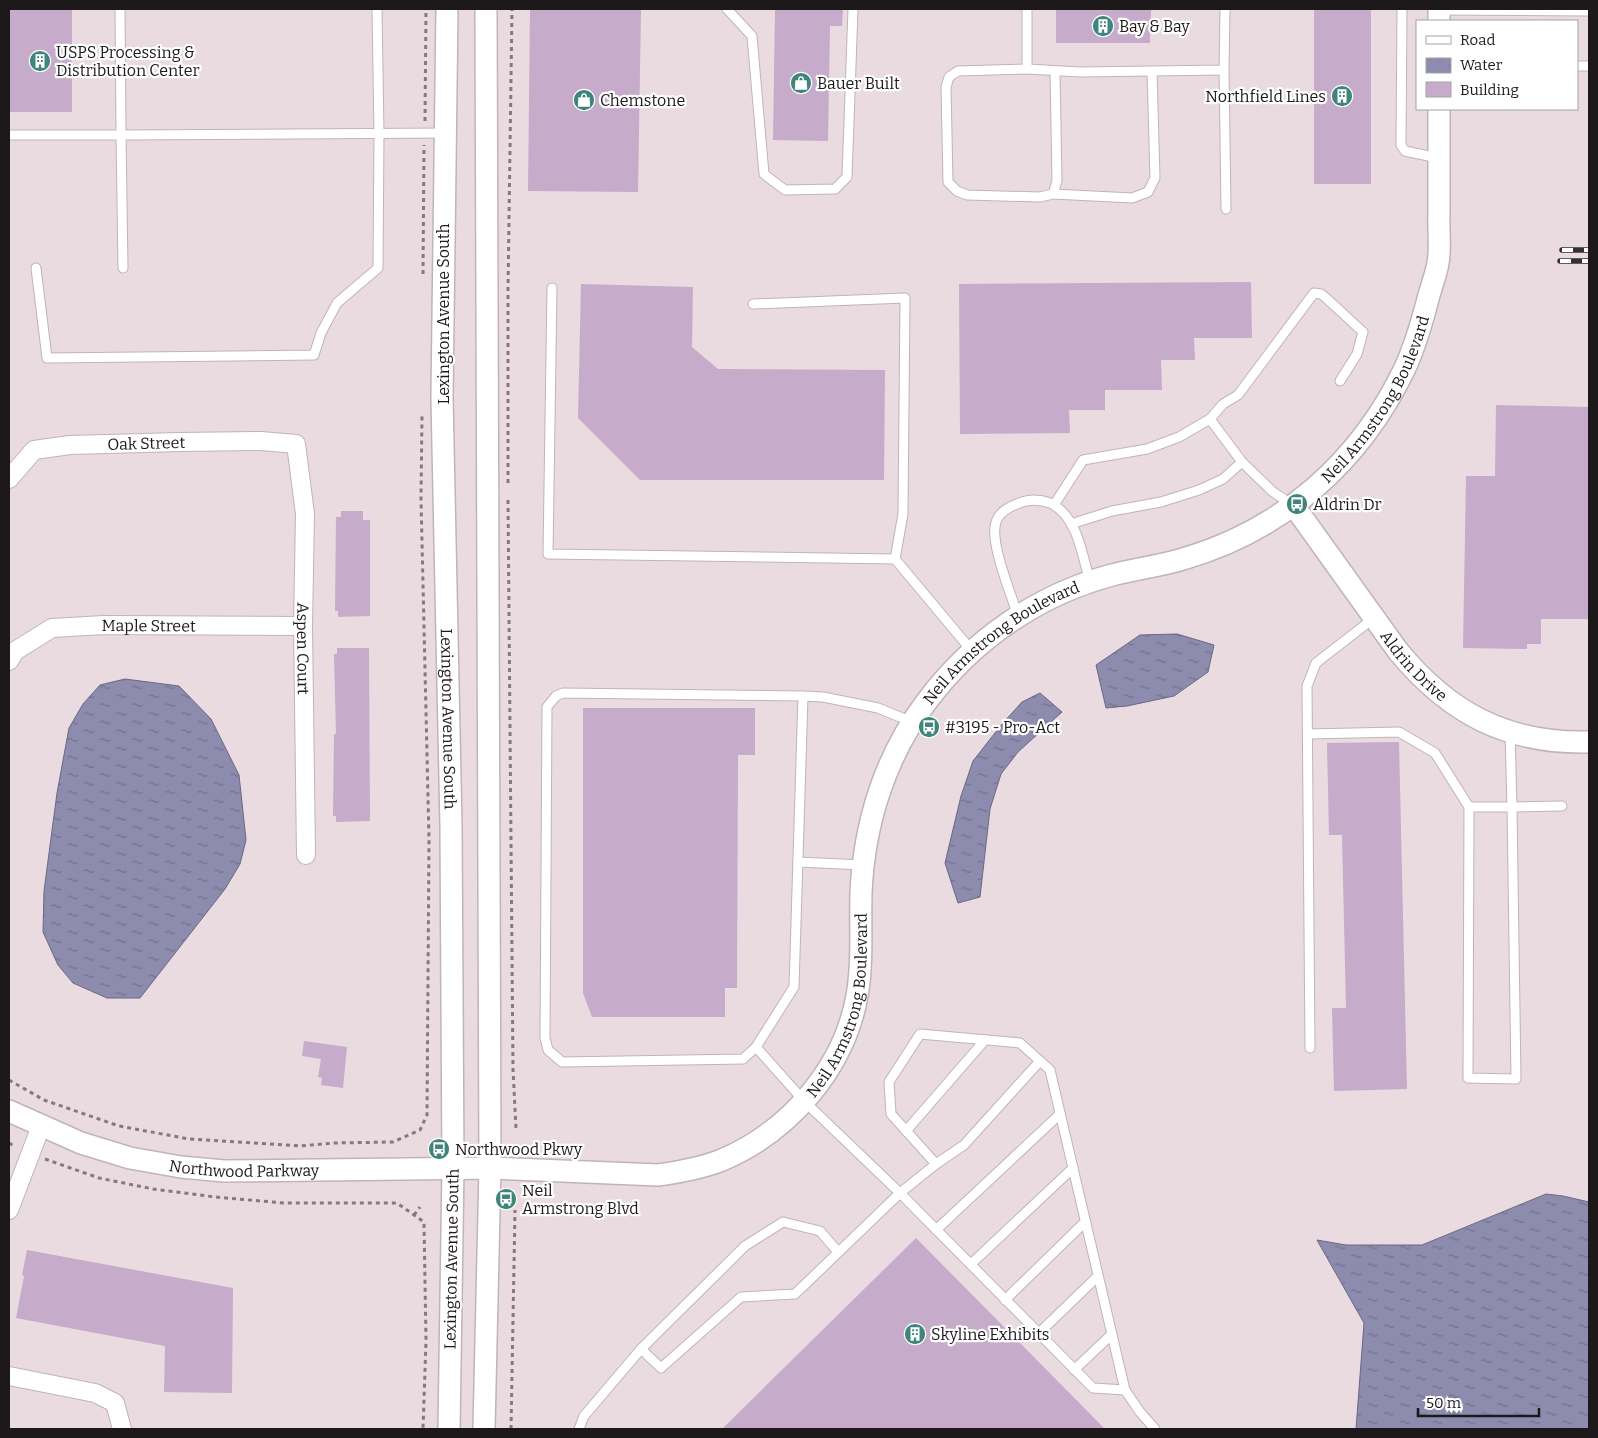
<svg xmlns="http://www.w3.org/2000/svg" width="1598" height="1438" viewBox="0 0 1598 1438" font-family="Bitter,serif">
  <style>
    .water { fill: url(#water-ripples); stroke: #6b6882 }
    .building { fill: #c6abca }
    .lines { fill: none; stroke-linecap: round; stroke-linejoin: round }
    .service-casing { stroke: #c1b4b8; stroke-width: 11 }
    .minor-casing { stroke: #c1b4b8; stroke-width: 20 }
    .tertiary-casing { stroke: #c1b4b8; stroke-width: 24 }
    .path { stroke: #847a7d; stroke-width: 3; stroke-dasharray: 4 4; stroke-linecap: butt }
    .service { stroke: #fff; stroke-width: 9 }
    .minor { stroke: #fff; stroke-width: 18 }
    .tertiary { stroke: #fff; stroke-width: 21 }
    .rail-casing { stroke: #352f31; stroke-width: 5.5 }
    .rail { stroke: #fff; stroke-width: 4; stroke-dasharray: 11; stroke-linecap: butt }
    .labels { text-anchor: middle; stroke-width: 4.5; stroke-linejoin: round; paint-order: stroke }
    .poi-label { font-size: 16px; fill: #1d181a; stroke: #fff; text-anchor: start }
    .street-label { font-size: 16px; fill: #1d181a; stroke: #fff }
  </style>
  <defs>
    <pattern id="water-ripples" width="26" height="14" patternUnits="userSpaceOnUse" patternTransform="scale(1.25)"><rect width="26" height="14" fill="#8d8bae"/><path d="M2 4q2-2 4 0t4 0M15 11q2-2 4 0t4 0" fill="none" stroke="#73718d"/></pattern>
  </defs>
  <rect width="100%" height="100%" fill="#e9dbdf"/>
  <g class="water">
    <path d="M1177,634L1214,645L1208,672L1174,696L1127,706L1106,708L1096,665L1140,635Z"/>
    <path d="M125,679L179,686L211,719L239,775L246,840L240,864L225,889L140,998H107L73,983L58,965L43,932L44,891L57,793L69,728L83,704L100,685Z"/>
    <path d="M1040,693L1062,712L1018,752L1001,774L990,809L980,897L958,903L945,863L961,796L973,761L1002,724L1022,702Z"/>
    <path d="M1546,1194L1563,1196L1589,1202V1429H1356L1364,1323L1317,1240L1346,1245H1422Z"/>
  </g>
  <g class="building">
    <rect x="9" y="9" width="63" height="103"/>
    <path d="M530,9H641L638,192L528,191Z"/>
    <path d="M775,9H843L842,26H830L828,141L773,140Z"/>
    <path d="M1056,9H1151L1150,43H1056Z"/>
    <rect x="1314" y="9" width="57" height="175"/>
    <path d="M1251,282L1252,338H1194L1195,360H1161L1162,390H1105V410H1069L1070,433L960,434L959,284Z"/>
    <path d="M581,284L693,287L692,347L718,369L885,370L884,480H640L578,418Z"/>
    <path d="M1496,405L1589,407V619H1541V644H1527V649L1463,648L1466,476H1495Z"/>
    <path d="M341,511H363V520H370V616L338,617V611H335L336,517H341Z"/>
    <path d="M337,648H369L370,821L336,822V816H333L334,734H336L334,654H337Z"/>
    <path d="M583,708H755V755H738L737,988H725V1017H592L583,993Z"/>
    <path d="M1399,742L1407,1089L1334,1091L1332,1008H1346L1342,835H1329L1327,743Z"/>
    <path d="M304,1041L347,1047L343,1088L321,1085L322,1078L318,1077L321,1059L302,1056Z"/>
    <path d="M916,1238L1105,1429H722Z"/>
    <path d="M27,1250L233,1288L232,1393L164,1392L165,1346L16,1318L24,1276L22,1275Z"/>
  </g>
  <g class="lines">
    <g class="service-casing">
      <g id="service">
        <path d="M727,9L752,36L764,174L785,190L835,189L847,177L853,9"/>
        <path d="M1027,9V69L1080,72L1224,70L1225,9"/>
        <path d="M1402,9L1401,145L1405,151L1438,158"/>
        <path d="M1439,10L1589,11"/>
        <path d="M1577,66H1589"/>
        <path d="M1027,69L958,71L949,77L946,87L948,182L957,191L967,195L1040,197L1053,194L1057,181L1055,71"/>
        <path d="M1224,70L1226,209"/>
        <path d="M9,135H121L120,9"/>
        <path d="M1053,194L1132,198L1148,192L1155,178L1152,71"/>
        <path d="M36,268L47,358L314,355L321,333L337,303L378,268L379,134L377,9"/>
        <path d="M123,268L121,135L445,133"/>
        <path d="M552,288L548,554L895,559L972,651"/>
        <path d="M753,304L905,298L903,514L895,559"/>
        <path d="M1242,462L1210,419L1223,404L1238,395L1314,293L1321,294L1325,297L1363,332L1357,354L1340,381"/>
        <path d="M1054,505L1083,460L1147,449L1179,437L1210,419"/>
        <path d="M1071,524L1112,511L1161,502L1199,490L1223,479L1242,462L1273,492L1293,505"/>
        <path d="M1018,616C1011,594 992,548 995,527C996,515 1006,508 1017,504C1028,499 1039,499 1050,503C1078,516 1082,555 1090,582"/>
        <path d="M803,696L794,987L756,1047L743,1059L562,1062L548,1050L545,1038L547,707L556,696L563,693L803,696L823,697L878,708L912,722"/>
        <path d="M1510,732L1512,807H1469L1468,1078L1516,1079L1512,807L1562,806"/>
        <path d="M1308,734L1399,732L1435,753L1469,807"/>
        <path d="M798,862L863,865"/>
        <path d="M756,1047L804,1101L900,1193L936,1164L891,1114L889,1082L920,1034L1020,1043L1050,1070L1125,1390L1140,1412L1155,1429"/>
        <path d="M1310,1048L1307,686L1316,663L1374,618"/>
        <path d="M906,1131L985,1040"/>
        <path d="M936,1164L964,1145L1040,1061"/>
        <path d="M936,1230L1060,1114"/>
        <path d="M838,1252L820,1231L783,1222L745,1246L641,1349L661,1368L741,1297L795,1294L900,1193L1093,1388L1125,1390"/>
        <path d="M971,1264L1073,1168"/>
        <path d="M1005,1300L1085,1222"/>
        <path d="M1039,1333L1098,1276"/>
        <path d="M1074,1370L1112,1334"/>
        <path d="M579,1429L584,1416L641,1349"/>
      </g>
    </g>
    <g class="minor-casing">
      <g id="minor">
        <path id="s1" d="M9,479L34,450L70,445L180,442L261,441L296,444L305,514L303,626L306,855"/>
        <path id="s2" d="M9,661L15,651L52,628L104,625L303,626"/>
        <path d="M9,1210L41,1126"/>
        <path d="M9,1376L95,1393L115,1403L122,1429"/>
      </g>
    </g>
    <g class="tertiary-casing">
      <g id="tertiary">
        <path id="s3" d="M447,9L442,398L451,826L453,1168L449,1429"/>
        <path d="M1439,21V9"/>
        <path id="s4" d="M1294,506L1398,651C1449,713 1507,744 1589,742"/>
        <path id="s5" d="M9,1111L81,1143L130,1158L181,1167L224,1171L490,1168L658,1175C680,1172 702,1168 722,1160C790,1131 844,1068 857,996C863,962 860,927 861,893C864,824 885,756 927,701C973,640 1037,595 1112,575C1135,569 1160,566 1183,559C1283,530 1360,462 1405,368C1415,346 1422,322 1428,299C1431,287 1436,275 1438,263C1441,247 1438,228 1439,212C1439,177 1439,143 1439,109"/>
        <path d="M484,1429L490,1168L486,9"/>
      </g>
    </g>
    <g class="path">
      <path d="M425,121L426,9"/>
      <path d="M423,274L424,145"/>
      <path d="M508,483V290L512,9"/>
      <path d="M508,500L513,1069L516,1129"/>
      <path d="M9,1080L44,1100L119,1126L189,1139L300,1146L334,1143L393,1142L420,1130L427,1115L429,840L421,499L422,415"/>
      <path d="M9,1143L14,1146"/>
      <path d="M45,1159L99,1178L153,1189L215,1197L284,1203H397L424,1222L426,1341L423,1429"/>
      <path d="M414,1215L420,1207"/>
      <path d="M511,1429L515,1210"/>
    </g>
    <use href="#service" class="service"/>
    <use href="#minor" class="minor"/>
    <use href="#tertiary" class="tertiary"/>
    <g class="rail-casing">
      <g id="rail">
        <path d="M1562,250H1589"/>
        <path d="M1560,261H1589"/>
      </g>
    </g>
    <use href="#rail" class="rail"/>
  </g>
  <defs>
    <g id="building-disc" transform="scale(1.125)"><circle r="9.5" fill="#3f857c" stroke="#fff"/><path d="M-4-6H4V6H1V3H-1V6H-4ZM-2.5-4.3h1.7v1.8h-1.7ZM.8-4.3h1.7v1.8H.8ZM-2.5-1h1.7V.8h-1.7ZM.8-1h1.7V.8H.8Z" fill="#fff"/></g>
    <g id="shop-disc" transform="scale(1.125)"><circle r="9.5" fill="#3f857c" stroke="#fff"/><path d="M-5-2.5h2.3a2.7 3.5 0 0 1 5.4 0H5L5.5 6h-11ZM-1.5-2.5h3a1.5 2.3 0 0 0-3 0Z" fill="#fff"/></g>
    <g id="bus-disc" transform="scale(1.125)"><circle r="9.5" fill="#3f857c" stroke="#fff"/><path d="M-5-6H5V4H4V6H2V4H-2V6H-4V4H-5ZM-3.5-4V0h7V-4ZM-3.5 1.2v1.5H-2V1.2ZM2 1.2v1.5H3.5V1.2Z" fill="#fff"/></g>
  </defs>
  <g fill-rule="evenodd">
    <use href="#building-disc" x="1103" y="26"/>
    <use href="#building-disc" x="40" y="61"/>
    <use href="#shop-disc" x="801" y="83"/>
    <use href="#building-disc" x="1342" y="96"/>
    <use href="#shop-disc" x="584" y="100"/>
    <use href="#bus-disc" x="1297" y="504"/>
    <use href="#bus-disc" x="929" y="727"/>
    <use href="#bus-disc" x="439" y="1149"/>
    <use href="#bus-disc" x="506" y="1199"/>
    <use href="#building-disc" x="915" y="1334"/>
  </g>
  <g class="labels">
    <g class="poi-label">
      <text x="1119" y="32">Bay &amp; Bay</text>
      <text x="56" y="58">USPS Processing &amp;<tspan x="56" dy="18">Distribution Center</tspan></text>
      <text x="817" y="89">Bauer Built</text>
      <text x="1326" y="102" text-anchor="end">Northfield Lines</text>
      <text x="600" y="106">Chemstone</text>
      <text x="1313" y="510">Aldrin Dr</text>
      <text x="945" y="733">#3195 - Pro-Act</text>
      <text x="455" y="1155">Northwood Pkwy</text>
      <text x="522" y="1196">Neil<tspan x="522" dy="18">Armstrong Blvd</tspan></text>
      <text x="931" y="1340">Skyline Exhibits</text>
    </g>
    <g class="street-label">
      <text transform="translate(443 314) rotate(-90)" y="6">Lexington Avenue South</text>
      <text dy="6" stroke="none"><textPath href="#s5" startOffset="1816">Neil Armstrong Boulevard</textPath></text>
      <text dy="6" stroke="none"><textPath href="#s1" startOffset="151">Oak Street</textPath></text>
      <text dy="6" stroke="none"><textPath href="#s2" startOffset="152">Maple Street</textPath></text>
      <text dy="6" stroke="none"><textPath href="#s5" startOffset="1351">Neil Armstrong Boulevard</textPath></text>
      <text dy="6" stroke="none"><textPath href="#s1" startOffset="506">Aspen Court</textPath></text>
      <text dy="6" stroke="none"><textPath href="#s4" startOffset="200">Aldrin Drive</textPath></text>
      <text dy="6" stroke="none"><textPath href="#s3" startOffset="710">Lexington Avenue South</textPath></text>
      <text dy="6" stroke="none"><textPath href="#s5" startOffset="932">Neil Armstrong Boulevard</textPath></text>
      <text dy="6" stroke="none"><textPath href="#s5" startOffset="245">Northwood Parkway</textPath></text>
      <text transform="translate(451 1259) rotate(-89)" y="6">Lexington Avenue South</text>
    </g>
  </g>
  <rect width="1598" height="1438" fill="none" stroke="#1d181a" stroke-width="20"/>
  <rect x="1416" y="20" width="162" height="90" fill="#ffffff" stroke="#a5a3a3"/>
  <rect x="1426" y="36" width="25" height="8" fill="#ffffff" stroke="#a5a3a3"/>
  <text x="1460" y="45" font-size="15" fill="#1d181a">Road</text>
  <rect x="1426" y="58" width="25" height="15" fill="url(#water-ripples)" stroke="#a5a3a3"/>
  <text x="1460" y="70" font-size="15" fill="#1d181a">Water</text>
  <rect x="1426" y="82" width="25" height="15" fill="#c6abca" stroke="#a5a3a3"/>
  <text x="1460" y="95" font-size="15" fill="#1d181a">Building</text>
  <path d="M1418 1408v8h121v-8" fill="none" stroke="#1d181a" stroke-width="2.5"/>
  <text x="1426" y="1408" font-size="15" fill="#1d181a" stroke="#ffffff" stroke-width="4" paint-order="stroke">50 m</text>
</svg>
